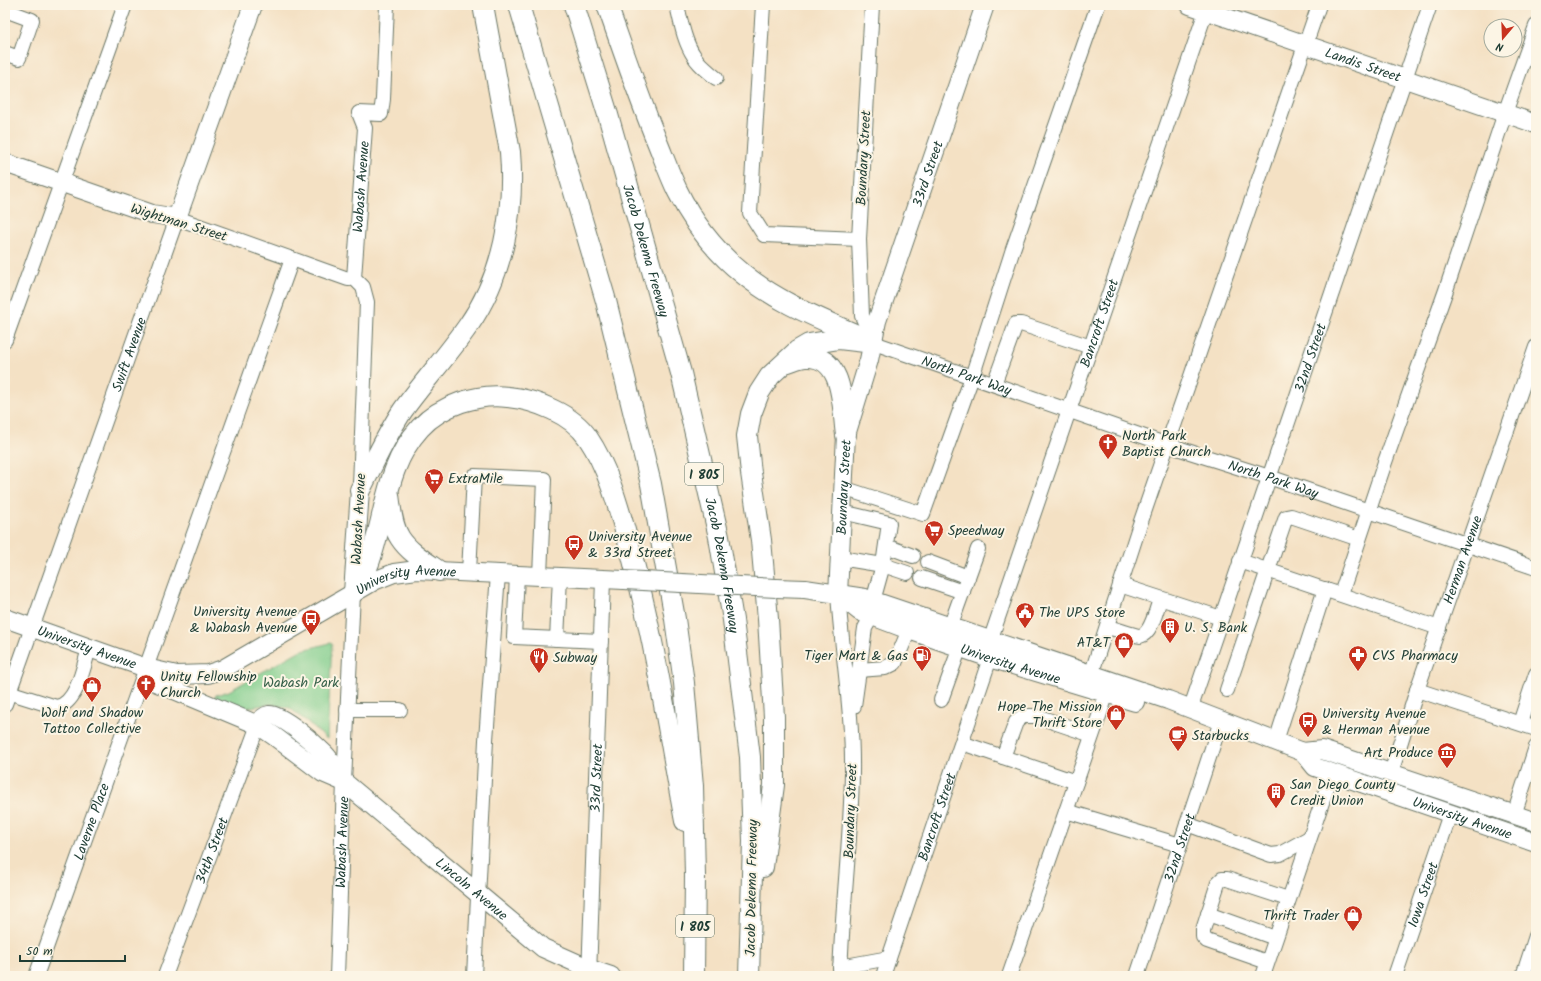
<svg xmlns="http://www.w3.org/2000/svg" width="1541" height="981" viewBox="0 0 1541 981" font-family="Kalam,sans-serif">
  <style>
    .green { fill: #80cd8c; stroke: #508560 }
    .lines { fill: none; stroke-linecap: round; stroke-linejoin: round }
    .minor-casing { stroke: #6a7666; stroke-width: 16 }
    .major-casing { stroke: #6a7666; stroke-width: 20 }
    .highway-casing { stroke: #6a7666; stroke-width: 22 }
    .minor { stroke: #fff; stroke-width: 14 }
    .major { stroke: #fff; stroke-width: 18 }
    .highway { stroke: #fff; stroke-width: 20 }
    .major-bridge-casing { stroke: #6a7666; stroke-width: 20; stroke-linecap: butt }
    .major-bridge { stroke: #fff; stroke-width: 18 }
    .labels { text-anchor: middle; stroke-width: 4; stroke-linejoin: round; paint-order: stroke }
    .shield { fill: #fcf5e5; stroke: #617469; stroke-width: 1 }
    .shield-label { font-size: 13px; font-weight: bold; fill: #1f3d34 }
    .street-label { font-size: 14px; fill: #1f3d34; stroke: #fcf5e5 }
    .poi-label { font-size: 14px; fill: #1f3d34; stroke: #fcf5e5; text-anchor: start }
    .park-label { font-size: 14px; fill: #37614a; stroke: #fcf5e5 }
  </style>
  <rect width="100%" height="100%" fill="#fcf5e5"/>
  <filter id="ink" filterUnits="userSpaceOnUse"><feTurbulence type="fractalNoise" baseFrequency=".025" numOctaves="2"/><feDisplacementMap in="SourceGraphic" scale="8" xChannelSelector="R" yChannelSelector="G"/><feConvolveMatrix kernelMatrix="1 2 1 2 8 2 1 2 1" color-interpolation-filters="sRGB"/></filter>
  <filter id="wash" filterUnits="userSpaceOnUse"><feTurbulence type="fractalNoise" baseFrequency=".012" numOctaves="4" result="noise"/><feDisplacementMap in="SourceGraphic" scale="16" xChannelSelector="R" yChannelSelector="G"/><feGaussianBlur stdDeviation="0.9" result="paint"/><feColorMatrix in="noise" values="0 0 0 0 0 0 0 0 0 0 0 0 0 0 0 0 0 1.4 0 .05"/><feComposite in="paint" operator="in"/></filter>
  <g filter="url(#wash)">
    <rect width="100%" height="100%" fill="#f4e1c4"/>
    <path class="green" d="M330,643L332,644L327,739L290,708L270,704L239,709L214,698L216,695L229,691L299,651Z"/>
  </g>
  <g filter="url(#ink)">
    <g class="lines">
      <g class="minor-casing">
        <g id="minor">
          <path d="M677,5C681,22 684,41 694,56C699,65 708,71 716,78"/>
          <path d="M763,5L750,213L764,235L859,239"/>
          <path id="s1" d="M872,5L859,239L862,316L874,343L1168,445L1269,477L1536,568"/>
          <path d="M5,10L32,20L19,58L5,53"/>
          <path d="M5,340L125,5"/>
          <path d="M994,384L1016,324H1021L1091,347"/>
          <path id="s2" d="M360,486L367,302L363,287L354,278L365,128L359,113L381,114L383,99L387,5"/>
          <path d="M843,488L923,514L972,377L1013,249L1098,5"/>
          <path d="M886,546L913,556"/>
          <path d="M840,558L883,565L889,523L842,512"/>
          <path d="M1240,561L1439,628"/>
          <path d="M928,562L968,577"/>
          <path d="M469,572L474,476L544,479L540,576"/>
          <path d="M517,575L514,637L601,641"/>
          <path d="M922,578L963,592"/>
          <path d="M1120,585L1221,618"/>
          <path d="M838,594C842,654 853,713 852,773C851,841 842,908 840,976"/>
          <path d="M1341,594L1385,462L1446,290L1505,113L1536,26"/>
          <path d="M873,601L883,565L907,573"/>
          <path d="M950,627L978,549"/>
          <path d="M1107,627C1114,628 1134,636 1140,636C1151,634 1157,608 1160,599"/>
          <path d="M557,639L560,577"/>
          <path id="s3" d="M990,641L1208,5"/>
          <path d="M859,670L885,668L895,663L909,630"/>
          <path d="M1091,675L1138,530L1319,5"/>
          <path d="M1227,690L1286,517L1291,516L1359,539"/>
          <path d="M1417,690L1536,729"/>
          <path d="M5,691L56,707C77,705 84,665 89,648"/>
          <path d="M941,700L960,647"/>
          <path id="s4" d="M5,704L177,218L348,279L354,278"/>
          <path d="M854,706L865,628L869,621L875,617"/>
          <path d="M347,710H400"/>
          <path id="s5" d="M1190,710L1430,5"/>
          <path d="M1520,723L1536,674"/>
          <path d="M1276,741L1325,589"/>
          <path d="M962,743L1076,782"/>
          <path d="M1003,757L1016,722L1023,716H1036L1092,735"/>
          <path id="s6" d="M1391,773L1417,690L1536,347"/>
          <path d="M1066,811L1180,845"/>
          <path d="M1514,815L1536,747"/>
          <path d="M1187,824L1271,855L1280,854L1309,838"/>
          <path d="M1208,914L1275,938"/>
          <path d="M1267,962L1207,941L1203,937V930L1218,883L1222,879H1227L1288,899"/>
          <path d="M840,967L889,958"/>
          <path id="s7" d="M36,976L292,259"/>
          <path id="s8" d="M165,976L258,725"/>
          <path id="s9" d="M337,976L344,782L353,593"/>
          <path d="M474,976L486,740L498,574"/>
          <path id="s10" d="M589,976L603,580"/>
          <path id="s11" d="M883,976L990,658"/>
          <path d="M1009,976L1107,693"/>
          <path id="s12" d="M1137,976L1221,721"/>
          <path d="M1263,976L1332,773"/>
          <path id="s13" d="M1395,976L1450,814"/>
          <path d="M1523,976L1536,936"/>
        </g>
      </g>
      <g class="major-casing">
        <g id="major">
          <path id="s14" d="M1190,5L1536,124"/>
          <path d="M5,163L152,214L177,218L253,5"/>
          <path d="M776,588L805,589L865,598L1168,700L1303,752L1322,750L1536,822"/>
          <path d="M353,593L360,490"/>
          <path id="s15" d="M838,594L846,435L869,360L877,321L985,5"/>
          <path id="s16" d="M839,595L859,611L909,630L990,658L1135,702"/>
          <path id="s17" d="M5,618L146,668L177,675L208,674L223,669L374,581L394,573L417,570L624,580"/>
          <path d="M146,668L155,682L258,725L274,736L323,773L344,782"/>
          <path id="s18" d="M258,725C260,721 263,716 269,715C282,714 315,744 325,754C332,761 338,773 344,782L543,948L590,969L611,976"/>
          <path id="s19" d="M1303,752L1315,767L1536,843"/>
        </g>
      </g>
      <g class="highway-casing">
        <g id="highway">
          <path d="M519,5L606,301L651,484L675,619L684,683L693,786L695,876L694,976"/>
          <path id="s20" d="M574,5L608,115L681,373L719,537L733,620L750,757L753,841L749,976"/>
          <path d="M607,5C623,50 638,95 656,139C663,156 669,173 677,190C692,221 715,251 742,273C777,302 819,318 859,336"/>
          <path d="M788,362C794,360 800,357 806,357C845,355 842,409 846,435"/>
          <path d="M360,490C374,463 386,435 403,410C424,381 448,355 468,326C503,276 515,212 510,152L483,5"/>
          <path d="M389,495C391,509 392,526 400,538C409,552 426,562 439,571"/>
          <path d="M353,593C359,583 366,573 369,563C386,516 385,466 420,428C441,405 478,393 508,397C536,400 572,414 588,438C607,466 617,502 626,534C653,628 667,725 685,821"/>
          <path d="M763,867L774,785V717L768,619L761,540L751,473L747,436L751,414L759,393L770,376L797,351L809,344L839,339L874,343"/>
        </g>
      </g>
      <use href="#minor" class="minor"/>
      <use href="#major" class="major"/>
      <use href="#highway" class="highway"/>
      <g class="major-bridge-casing">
        <path id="major-bridge" d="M624,580L776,588"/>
      </g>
      <use href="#major-bridge" class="major-bridge"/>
    </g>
  </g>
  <defs>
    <g id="church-pin" transform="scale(1)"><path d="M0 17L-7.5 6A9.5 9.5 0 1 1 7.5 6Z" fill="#c8321e" stroke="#fcf5e5"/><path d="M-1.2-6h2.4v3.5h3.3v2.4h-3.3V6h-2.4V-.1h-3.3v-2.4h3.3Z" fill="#fff"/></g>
    <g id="supermarket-pin" transform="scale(1)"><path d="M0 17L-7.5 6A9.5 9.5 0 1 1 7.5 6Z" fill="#c8321e" stroke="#fcf5e5"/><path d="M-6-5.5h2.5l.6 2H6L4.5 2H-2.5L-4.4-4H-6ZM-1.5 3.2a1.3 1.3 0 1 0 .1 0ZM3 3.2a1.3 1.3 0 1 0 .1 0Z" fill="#fff"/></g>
    <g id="bus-pin" transform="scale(1)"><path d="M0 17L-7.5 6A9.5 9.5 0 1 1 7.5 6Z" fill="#c8321e" stroke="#fcf5e5"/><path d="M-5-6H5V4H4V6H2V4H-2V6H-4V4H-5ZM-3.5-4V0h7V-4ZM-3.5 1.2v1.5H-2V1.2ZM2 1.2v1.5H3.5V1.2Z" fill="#fff"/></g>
    <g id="civic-pin" transform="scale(1)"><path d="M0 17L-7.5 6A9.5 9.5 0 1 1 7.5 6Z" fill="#c8321e" stroke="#fcf5e5"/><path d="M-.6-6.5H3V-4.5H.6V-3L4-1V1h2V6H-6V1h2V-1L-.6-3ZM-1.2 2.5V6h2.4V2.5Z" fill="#fff"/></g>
    <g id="building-pin" transform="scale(1)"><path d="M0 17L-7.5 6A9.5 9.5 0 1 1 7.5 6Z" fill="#c8321e" stroke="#fcf5e5"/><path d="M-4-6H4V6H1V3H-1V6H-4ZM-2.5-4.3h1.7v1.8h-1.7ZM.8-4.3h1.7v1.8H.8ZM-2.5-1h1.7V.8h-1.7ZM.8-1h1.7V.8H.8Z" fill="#fff"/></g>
    <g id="shop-pin" transform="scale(1)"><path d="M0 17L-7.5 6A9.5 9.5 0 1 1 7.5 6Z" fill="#c8321e" stroke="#fcf5e5"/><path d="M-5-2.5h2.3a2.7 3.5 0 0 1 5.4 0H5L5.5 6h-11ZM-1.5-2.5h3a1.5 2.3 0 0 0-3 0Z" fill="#fff"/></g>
    <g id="fuel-pin" transform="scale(1)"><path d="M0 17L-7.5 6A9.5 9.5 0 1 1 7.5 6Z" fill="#c8321e" stroke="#fcf5e5"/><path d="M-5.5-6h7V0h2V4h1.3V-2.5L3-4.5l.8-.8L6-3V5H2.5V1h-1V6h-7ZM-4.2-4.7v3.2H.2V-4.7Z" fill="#fff"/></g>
    <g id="pharmacy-pin" transform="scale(1)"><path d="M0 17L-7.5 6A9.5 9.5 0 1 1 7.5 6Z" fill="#c8321e" stroke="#fcf5e5"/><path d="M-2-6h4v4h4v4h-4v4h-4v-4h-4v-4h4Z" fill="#fff"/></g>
    <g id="restaurant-pin" transform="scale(1)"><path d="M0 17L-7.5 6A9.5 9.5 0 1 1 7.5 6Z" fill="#c8321e" stroke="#fcf5e5"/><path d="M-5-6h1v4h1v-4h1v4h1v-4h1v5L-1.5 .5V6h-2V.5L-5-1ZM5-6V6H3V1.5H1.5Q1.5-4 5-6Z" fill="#fff"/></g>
    <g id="cafe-pin" transform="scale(1)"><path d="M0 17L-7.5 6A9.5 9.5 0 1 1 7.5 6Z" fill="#c8321e" stroke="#fcf5e5"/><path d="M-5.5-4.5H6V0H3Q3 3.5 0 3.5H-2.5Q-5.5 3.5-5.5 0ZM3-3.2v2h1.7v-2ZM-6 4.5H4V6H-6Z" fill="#fff"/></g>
    <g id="museum-pin" transform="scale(1)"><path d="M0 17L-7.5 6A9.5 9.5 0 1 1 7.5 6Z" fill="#c8321e" stroke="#fcf5e5"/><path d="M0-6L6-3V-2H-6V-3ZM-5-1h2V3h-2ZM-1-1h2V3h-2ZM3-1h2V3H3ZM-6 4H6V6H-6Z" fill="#fff"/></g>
  </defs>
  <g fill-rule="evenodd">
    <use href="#church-pin" x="1108" y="443"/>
    <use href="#supermarket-pin" x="434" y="478"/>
    <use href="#supermarket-pin" x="934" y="530"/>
    <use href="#bus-pin" x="574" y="544"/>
    <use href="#civic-pin" x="1025" y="612"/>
    <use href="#bus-pin" x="311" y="619"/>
    <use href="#building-pin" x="1170" y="627"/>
    <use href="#shop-pin" x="1124" y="642"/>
    <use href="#fuel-pin" x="922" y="655"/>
    <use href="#pharmacy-pin" x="1358" y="655"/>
    <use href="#restaurant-pin" x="539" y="657"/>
    <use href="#church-pin" x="146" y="684"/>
    <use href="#shop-pin" x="92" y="686"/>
    <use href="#shop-pin" x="1116" y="714"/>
    <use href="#bus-pin" x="1308" y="721"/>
    <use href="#cafe-pin" x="1178" y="735"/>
    <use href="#museum-pin" x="1447" y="752"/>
    <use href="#building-pin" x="1276" y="792"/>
    <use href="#shop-pin" x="1353" y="915"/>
  </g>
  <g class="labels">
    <g class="shield">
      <rect x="685" y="463" width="38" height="22" rx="3"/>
      <rect x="676" y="915" width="38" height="22" rx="3"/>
    </g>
    <g class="shield-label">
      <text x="704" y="479">I 805</text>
      <text x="695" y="931">I 805</text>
    </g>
    <g class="street-label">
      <text dy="5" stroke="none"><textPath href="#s14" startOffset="183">Landis Street</textPath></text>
      <text transform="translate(863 158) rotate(-87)" y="5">Boundary Street</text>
      <text dy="5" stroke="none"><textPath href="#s15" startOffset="433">33rd Street</textPath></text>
      <text dy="5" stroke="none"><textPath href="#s2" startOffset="304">Wabash Avenue</textPath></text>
      <text transform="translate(179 222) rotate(17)" y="5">Wightman Street</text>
      <text dy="5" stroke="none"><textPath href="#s20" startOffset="256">Jacob Dekema Freeway</textPath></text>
      <text dy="5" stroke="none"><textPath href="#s3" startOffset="336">Bancroft Street</textPath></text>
      <text dy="5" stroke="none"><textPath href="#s4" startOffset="371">Swift Avenue</textPath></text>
      <text dy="5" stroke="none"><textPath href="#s5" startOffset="372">32nd Street</textPath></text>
      <text dy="5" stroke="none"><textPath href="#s1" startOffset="439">North Park Way</textPath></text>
      <text dy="5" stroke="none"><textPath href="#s1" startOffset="763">North Park Way</textPath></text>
      <text dy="5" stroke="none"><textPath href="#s15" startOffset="107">Boundary Street</textPath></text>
      <text transform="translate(358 519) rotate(-87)" y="5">Wabash Avenue</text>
      <text dy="5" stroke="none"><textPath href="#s6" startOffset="225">Herman Avenue</textPath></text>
      <text dy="5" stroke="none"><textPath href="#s20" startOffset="580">Jacob Dekema Freeway</textPath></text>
      <text dy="5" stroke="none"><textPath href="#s17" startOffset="435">University Avenue</textPath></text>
      <text dy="5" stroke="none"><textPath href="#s17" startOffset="87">University Avenue</textPath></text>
      <text dy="5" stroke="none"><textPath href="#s16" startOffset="186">University Avenue</textPath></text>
      <text dy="5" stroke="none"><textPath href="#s10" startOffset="198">33rd Street</textPath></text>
      <text transform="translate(850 811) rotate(-88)" y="5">Boundary Street</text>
      <text dy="5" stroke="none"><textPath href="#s11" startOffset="168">Bancroft Street</textPath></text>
      <text dy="5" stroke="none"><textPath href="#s19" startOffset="175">University Avenue</textPath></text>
      <text dy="5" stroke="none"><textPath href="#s7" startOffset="164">Laverne Place</textPath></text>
      <text dy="5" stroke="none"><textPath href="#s9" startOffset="134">Wabash Avenue</textPath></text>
      <text dy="5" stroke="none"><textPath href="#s12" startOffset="135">32nd Street</textPath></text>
      <text dy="5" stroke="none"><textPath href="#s8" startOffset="134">34th Street</textPath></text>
      <text transform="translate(751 888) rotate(-89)" y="5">Jacob Dekema Freeway</text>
      <text dy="5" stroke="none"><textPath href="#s18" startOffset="285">Lincoln Avenue</textPath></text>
      <text dy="5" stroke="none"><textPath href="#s13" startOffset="86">Iowa Street</textPath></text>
    </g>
    <g class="poi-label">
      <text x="1122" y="440">North Park<tspan x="1122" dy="16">Baptist Church</tspan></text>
      <text x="448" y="483">ExtraMile</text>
      <text x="948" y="535">Speedway</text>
      <text x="588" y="541">University Avenue<tspan x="588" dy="16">&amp; 33rd Street</tspan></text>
      <text x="297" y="616" text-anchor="end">University Avenue<tspan x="297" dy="16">&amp; Wabash Avenue</tspan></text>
      <text x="1039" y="617">The UPS Store</text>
      <text x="1184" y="632">U. S. Bank</text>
      <text x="1110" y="647" text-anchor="end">AT&amp;T</text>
      <text x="908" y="660" text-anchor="end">Tiger Mart &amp; Gas</text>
      <text x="1372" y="660">CVS Pharmacy</text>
      <text x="553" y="662">Subway</text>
      <text x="160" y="681">Unity Fellowship<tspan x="160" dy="16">Church</tspan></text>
      <text x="1102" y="711" text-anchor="end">Hope The Mission<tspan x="1102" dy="16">Thrift Store</tspan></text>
      <text x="92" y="717" text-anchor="middle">Wolf and Shadow<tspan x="92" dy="16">Tattoo Collective</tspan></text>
      <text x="1322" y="718">University Avenue<tspan x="1322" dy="16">&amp; Herman Avenue</tspan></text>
      <text x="1192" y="740">Starbucks</text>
      <text x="1433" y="757" text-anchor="end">Art Produce</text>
      <text x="1290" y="789">San Diego County<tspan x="1290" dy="16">Credit Union</tspan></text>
      <text x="1339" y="920" text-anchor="end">Thrift Trader</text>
    </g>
    <g class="park-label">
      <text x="301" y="687">Wabash Park</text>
    </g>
  </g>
  <rect width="1541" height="981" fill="none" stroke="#fcf5e5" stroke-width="20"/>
  <g transform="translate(1503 38) rotate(199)"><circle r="19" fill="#fcf5e5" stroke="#a4ab9e"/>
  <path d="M0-3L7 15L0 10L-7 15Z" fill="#c8321e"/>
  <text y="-6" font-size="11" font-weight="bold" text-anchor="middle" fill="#1f3d34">N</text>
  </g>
  <path d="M20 955v6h105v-6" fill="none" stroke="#1f3d34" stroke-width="2"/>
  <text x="26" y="955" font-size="12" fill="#1f3d34" stroke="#fcf5e5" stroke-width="3" paint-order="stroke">50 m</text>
</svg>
